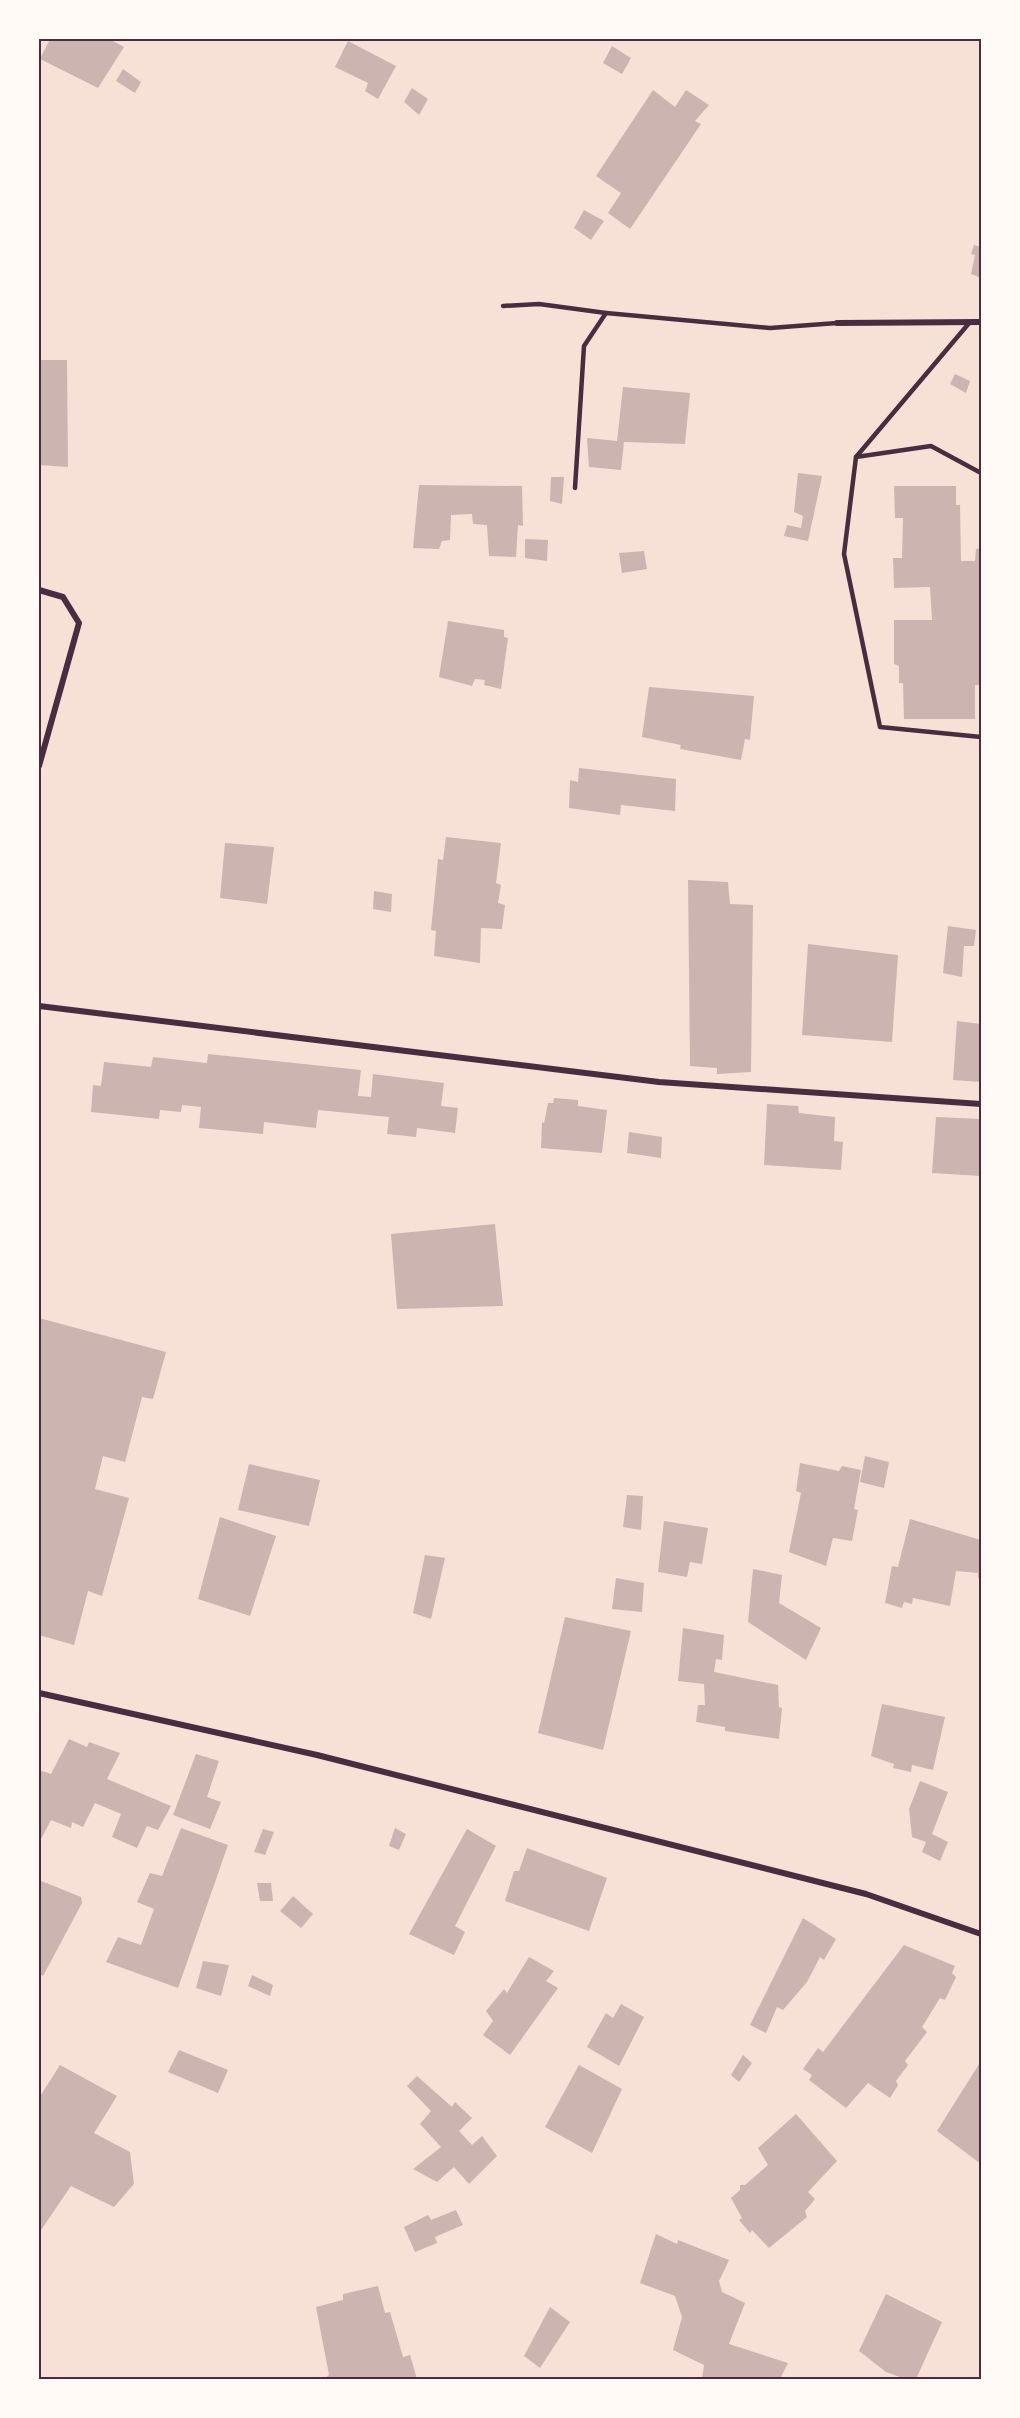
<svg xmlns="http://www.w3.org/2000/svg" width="1020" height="2418" viewBox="0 0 1020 2418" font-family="Ubuntu,sans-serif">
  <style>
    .building { fill: #ccb4b1 }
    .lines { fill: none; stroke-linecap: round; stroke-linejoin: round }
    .service { stroke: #4a2c40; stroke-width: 4.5 }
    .minor { stroke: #4a2c40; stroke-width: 6 }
    .neatline { fill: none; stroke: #4a2c40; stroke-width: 2 }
  </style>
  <rect width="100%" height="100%" fill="#f7e1d7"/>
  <g class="building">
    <path d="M50,39H109L124,47L98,88L40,59Z"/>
    <path d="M348,41L396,66L378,99L365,91L368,83L335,67Z"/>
    <path d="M612,46L631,58L622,74L603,63Z"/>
    <path d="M123,69L141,82L135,93L116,81Z"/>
    <path d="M412,88L428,99L419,115L404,102Z"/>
    <path d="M653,90L675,107L686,90L709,105L695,121L701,124L630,229L608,213L621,193L596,176Z"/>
    <path d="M584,210L604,221L591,240L574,228Z"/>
    <path d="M39,243L41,360H67L68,467L39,465Z"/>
    <path d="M974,245L981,247V278L971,274L975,255L971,254Z"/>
    <path d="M955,374L970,381L966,393L950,384Z"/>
    <path d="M623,387L690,393L685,444L624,442L621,470L589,467L587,438L617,441Z"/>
    <path d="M798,473L822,476L808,541L784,536L787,525L801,528L803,516L794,512Z"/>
    <path d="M551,477H564L562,504L550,501Z"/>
    <path d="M419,485L522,486L523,526L518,525L516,557L489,556L487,525L473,524L472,514L451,515L450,540L442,541L439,549L413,548Z"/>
    <path d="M894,486H956V505H960L961,561H975L976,549L981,548V685H975V719H904L903,683H899V666L894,664V620H932L930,587L894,588L893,558H902L903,518H895Z"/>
    <path d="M525,539L548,540L547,561L525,558Z"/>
    <path d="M644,551L647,569L622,573L619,553Z"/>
    <path d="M448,621L504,630V637L508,638L501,689L484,685L485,680L475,679L472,686L439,677Z"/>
    <path d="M649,687L754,696L750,740L745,739L741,760L680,749L681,745L642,737Z"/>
    <path d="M579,768L676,779L675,811L621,805L620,815L569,808L570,780L578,782Z"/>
    <path d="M446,837L501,843L496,883L501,885L498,903L505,905L502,929L481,928L480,963L434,956L436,931L431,930L438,859L443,860Z"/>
    <path d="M225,843L274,847L267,904L220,898Z"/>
    <path d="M688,880L728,882L730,904L753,905L751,1072L717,1074V1068L690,1066Z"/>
    <path d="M374,891L392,894L391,912L373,909Z"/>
    <path d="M948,926L976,930L974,946H964L962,977L943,973Z"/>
    <path d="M808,944L898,955L892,1042L802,1035Z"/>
    <path d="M957,1021L981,1024V1082L953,1080Z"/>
    <path d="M208,1054L361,1070L358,1096L371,1097L373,1074L444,1083L441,1106L458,1108L455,1133L417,1128L416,1137L387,1134L389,1117L318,1110L316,1128L264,1122L263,1134L199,1128L201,1107L182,1105L181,1112L160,1110L159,1119L91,1112L93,1085L101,1086L104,1062L151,1067L153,1057L207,1063Z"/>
    <path d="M554,1098L578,1100V1106L607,1110L602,1153L541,1148L542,1122L544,1123L548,1103H553Z"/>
    <path d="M767,1104L798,1106L799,1113L835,1117L834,1141L843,1142L841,1170L764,1165Z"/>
    <path d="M936,1117L981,1119V1176L932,1173Z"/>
    <path d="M629,1132L662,1137L661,1158L627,1153Z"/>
    <path d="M495,1224L503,1306L397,1309L391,1234Z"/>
    <path d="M39,1318L166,1352L153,1399L142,1397L125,1462L103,1456L95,1489L129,1498L102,1596L88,1591L74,1645L39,1635Z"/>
    <path d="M865,1456L889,1462L884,1488L860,1482Z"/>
    <path d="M800,1463L839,1471L842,1466L861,1470L854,1509L858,1510L852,1541L833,1538L826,1566L789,1552L801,1493L796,1491Z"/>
    <path d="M249,1464L320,1480L309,1526L238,1510Z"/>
    <path d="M627,1495L643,1496L641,1530L623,1527Z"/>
    <path d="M220,1517L276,1536L250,1616L198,1599Z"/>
    <path d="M910,1519L981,1540V1579L978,1578V1573L956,1571L950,1606L913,1598L912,1604L904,1602L902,1608L885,1603L892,1566L898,1567Z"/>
    <path d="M664,1521L708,1528L702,1564L690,1562L687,1577L658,1572Z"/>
    <path d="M425,1555L445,1558L431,1619L413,1613Z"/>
    <path d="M753,1569L782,1575L779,1603L821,1628L806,1660L748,1622Z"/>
    <path d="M616,1578L644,1583L642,1612L612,1609Z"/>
    <path d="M565,1617L631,1631L603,1750L538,1733Z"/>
    <path d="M683,1628L724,1635L722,1660L716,1659L714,1672L778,1685L779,1707L782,1708L779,1739L725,1731V1727L696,1722L698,1705H705L704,1684L678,1681Z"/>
    <path d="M882,1704L945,1717L933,1770L912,1765L911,1772L893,1768L894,1764L871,1756Z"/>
    <path d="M69,1739L87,1747L89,1742L120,1753L107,1779L171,1806L158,1830L147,1826L137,1848L112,1837L121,1814L95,1803L83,1827L72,1822L71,1828L51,1820L41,1839L39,1838V1770L51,1774Z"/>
    <path d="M196,1754L219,1761L207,1797L221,1802L210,1829L173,1815Z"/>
    <path d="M920,1781L948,1792L932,1834L948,1842L940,1861L922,1852L926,1842L912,1837L909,1809Z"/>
    <path d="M181,1828L228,1845L178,1988L106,1962L118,1937L141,1945L154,1909L137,1902L150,1873L162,1876Z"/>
    <path d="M395,1828L406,1834L399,1850L389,1846Z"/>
    <path d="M263,1829L274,1832L265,1855L254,1852Z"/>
    <path d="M467,1829L496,1846L455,1926L465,1932L454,1955L409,1934Z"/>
    <path d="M527,1848L607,1878L589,1931L505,1901L514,1871H519Z"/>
    <path d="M39,1880L81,1897L82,1903L43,1976L39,1974Z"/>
    <path d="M257,1883H271L273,1901H260Z"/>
    <path d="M293,1896L313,1914L301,1928L280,1911Z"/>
    <path d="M803,1918L836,1939L824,1960L820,1957L807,1982L783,2010L777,2007L766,2033L750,2025Z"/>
    <path d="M904,1945L955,1966L952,1973L956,1977L945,2000L940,1998L922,2027L927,2032L905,2061L908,2065L896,2081L898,2085L890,2098L868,2083L846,2108L809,2080L812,2075L803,2069L818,2048L823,2052Z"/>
    <path d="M529,1957L554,1971L546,1981L558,1988L510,2055L483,2035L493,2021L486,2011L504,1989L507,1993Z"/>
    <path d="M203,1961L229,1965L221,1996L196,1988Z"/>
    <path d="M252,1975L273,1985L270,1996L248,1986Z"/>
    <path d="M621,2004L644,2017L619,2066L587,2047L606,2013L613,2018Z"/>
    <path d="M179,2050L228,2070L218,2093L168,2072Z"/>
    <path d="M743,2055L752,2063L739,2082L731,2075Z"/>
    <path d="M981,2061V2164L937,2131Z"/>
    <path d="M60,2065L117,2096L94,2133L130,2152L134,2184L114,2207L71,2186L39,2233V2098Z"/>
    <path d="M579,2065L622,2089L592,2153L545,2127Z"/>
    <path d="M417,2076L452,2107L455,2102L472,2118L459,2131L472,2145L482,2136L497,2156L469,2184L454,2167L437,2182L413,2169L441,2147L420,2124L431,2111L407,2086Z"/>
    <path d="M796,2114L837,2161L808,2192L815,2199L805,2211L807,2217L769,2248L752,2230L750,2233L739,2220L742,2218L731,2198L740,2190V2185H745L768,2165L758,2148Z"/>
    <path d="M456,2210L463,2225L435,2237L437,2243L415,2252L404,2227L428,2215L431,2220Z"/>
    <path d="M656,2234L677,2244L678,2240L729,2260L719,2281L722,2292L745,2303L729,2344L788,2363L780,2379H702L704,2365L673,2350L682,2317L675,2296L640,2283Z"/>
    <path d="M378,2286L385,2313L390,2312L403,2357L410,2355L417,2379H324L329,2375L316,2307L343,2300V2294Z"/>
    <path d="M886,2294L942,2322L916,2379H905L886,2372L859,2351Z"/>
    <path d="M550,2307L570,2322L540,2368L524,2356Z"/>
  </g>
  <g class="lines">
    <g class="service">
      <path d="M503,306L539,304L606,313"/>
      <path d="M970,322L856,457L844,554L880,727L981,737"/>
      <path d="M856,457L931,446L981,473"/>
      <path d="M575,488L584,346L606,313L770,328L837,323"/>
    </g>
    <g class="minor">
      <path d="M837,323L981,322"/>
      <path d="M39,590L63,597L79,623L39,766"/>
      <path d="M39,1006L659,1082L981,1104"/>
      <path d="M39,1693L317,1755L866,1894L981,1934"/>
    </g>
  </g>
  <rect width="1020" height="2418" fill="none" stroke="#fffaf5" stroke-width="81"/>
  <rect x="40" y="40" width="940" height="2338" class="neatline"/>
</svg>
